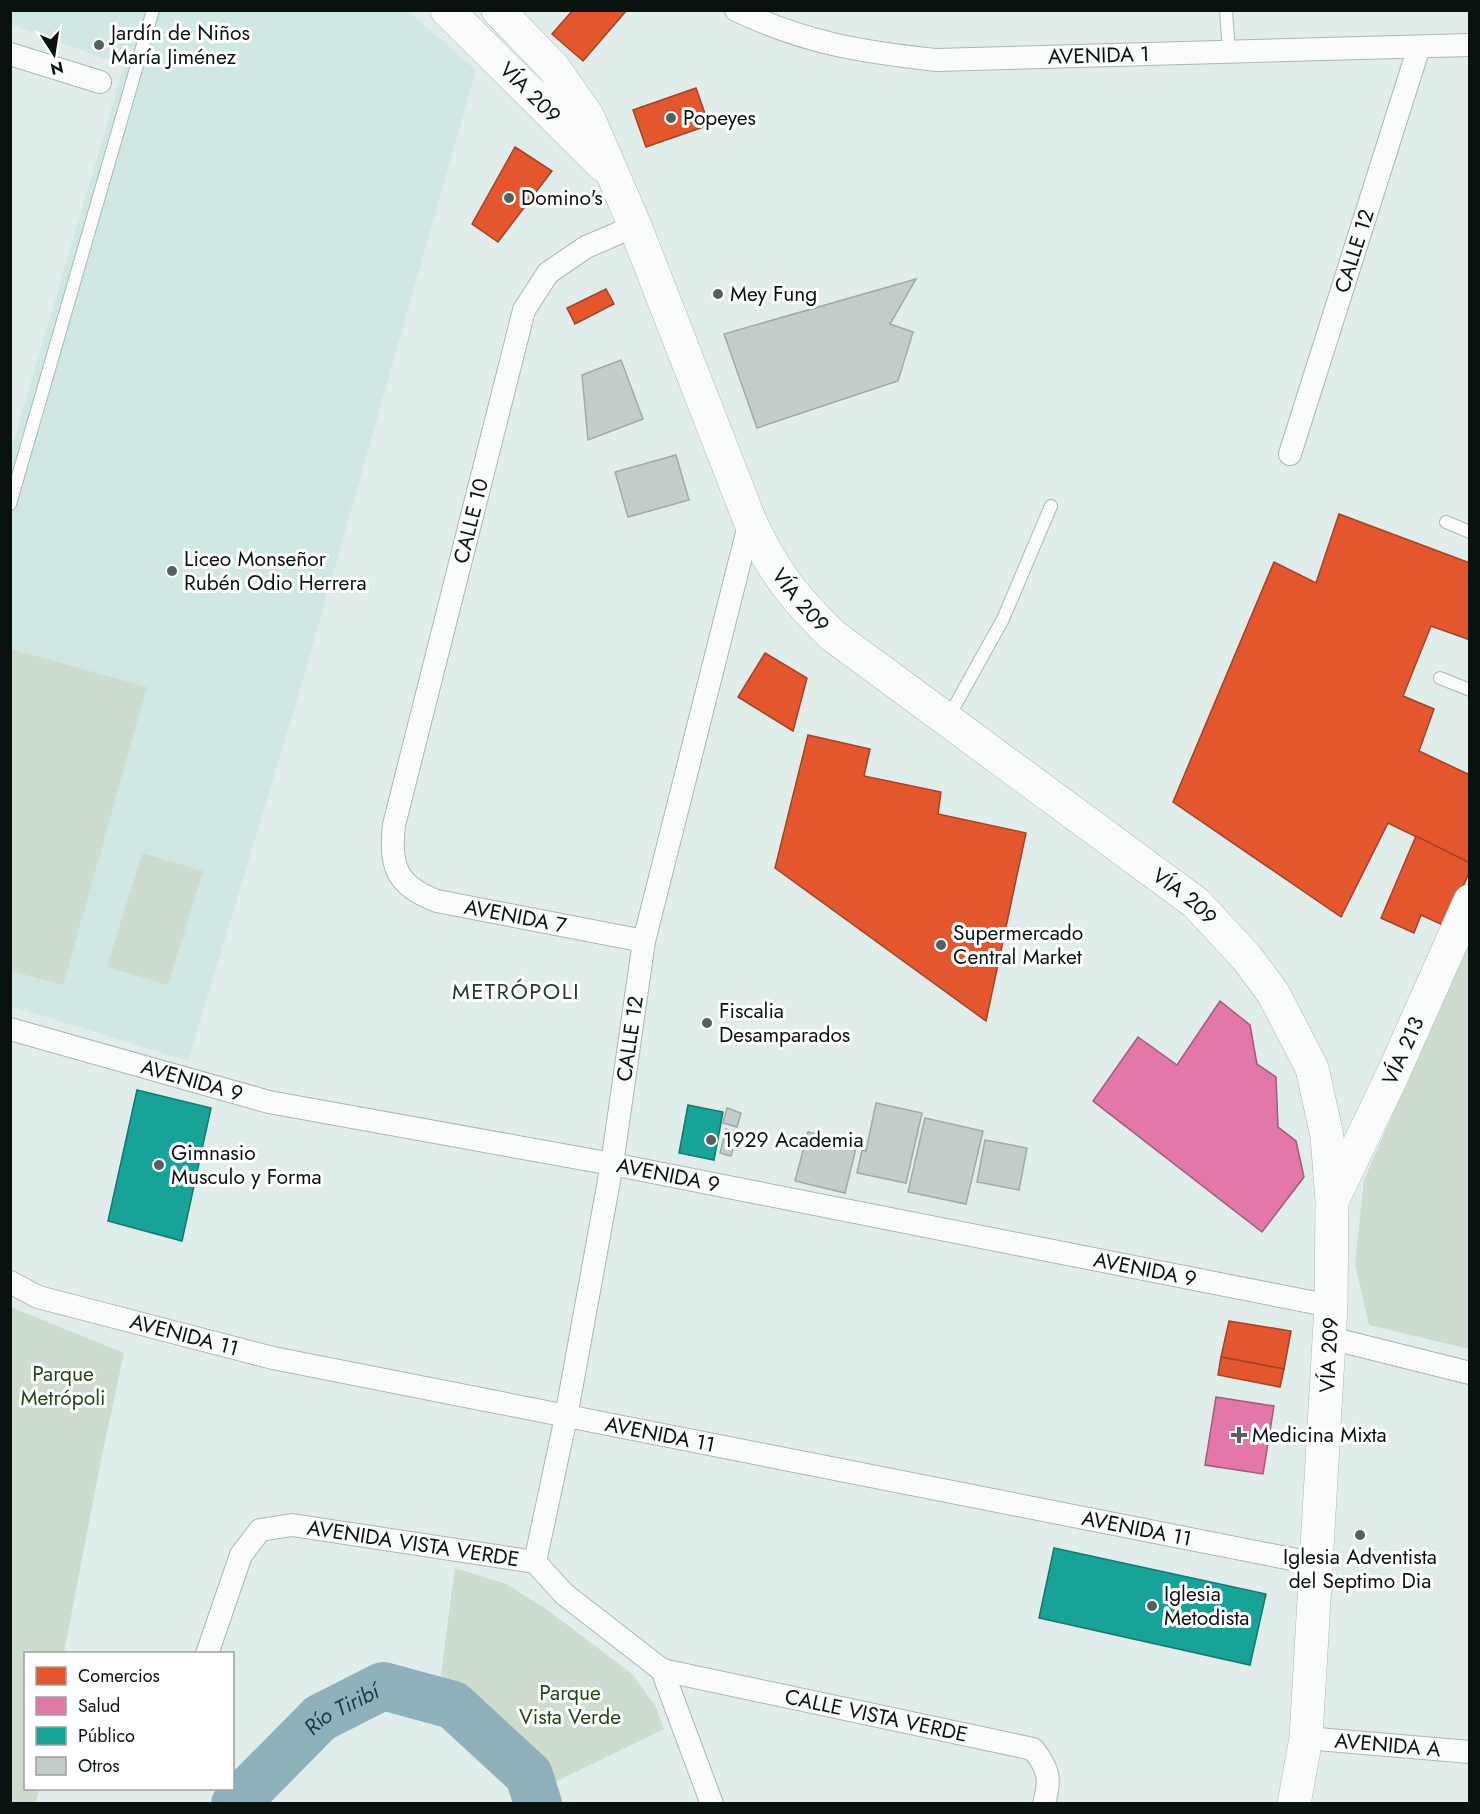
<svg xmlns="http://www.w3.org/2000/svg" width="1480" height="1814" viewBox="0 0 1480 1814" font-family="Jost,sans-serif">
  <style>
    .built { fill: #d0e8e3 }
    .green { fill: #cedcd0 }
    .shops { fill: #e4572e; stroke: #a34225; stroke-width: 1.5 }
    .health { fill: #e377a8; stroke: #a2597a; stroke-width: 1.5 }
    .public { fill: #17a398; stroke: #13786f; stroke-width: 1.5 }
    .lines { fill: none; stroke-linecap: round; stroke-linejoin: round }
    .river { stroke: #8eb1bc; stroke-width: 48 }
    .building { fill: #c4cdca; stroke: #a2aaa7; stroke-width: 1.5 }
    .lane-casing { stroke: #acb6b4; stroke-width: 14 }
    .street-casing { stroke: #acb6b4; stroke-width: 24 }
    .secondary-casing { stroke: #acb6b4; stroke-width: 34 }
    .lane { stroke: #fafcfc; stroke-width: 12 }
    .street { stroke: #fafcfc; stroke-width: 22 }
    .secondary { stroke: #fafcfc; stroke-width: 33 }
    .poi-dot { fill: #555f5c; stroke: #fff; stroke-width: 2 }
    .labels { text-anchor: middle; stroke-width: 6; stroke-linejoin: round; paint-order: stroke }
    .poi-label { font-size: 21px; fill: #0a1210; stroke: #fff; text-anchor: start }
    .street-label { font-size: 21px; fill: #0a1210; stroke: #fff }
    .park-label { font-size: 21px; fill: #234616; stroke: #fff }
    .neighbourhood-label { font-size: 22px; letter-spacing: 1.5px; fill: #253835; stroke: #fff }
    .water-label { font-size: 22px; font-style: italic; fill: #143c4b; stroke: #fff }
  </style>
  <rect width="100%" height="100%" fill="#e1edea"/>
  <path class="built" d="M11,11H408L476,70L300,690L188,1061L11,1006L10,453L124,66L11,24Z"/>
  <g class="green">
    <path d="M11,649L147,687L63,985L11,971Z"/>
    <path d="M142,853L203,871L168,985L107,967Z"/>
    <path d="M1469,939V1349L1369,1325L1355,1264L1364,1180Z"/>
    <path d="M11,1307L124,1353L101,1460L64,1653L26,1654V1788L39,1789L36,1803H11Z"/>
    <path d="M455,1568L506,1584L546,1609L631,1673L655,1705L664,1729L551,1784L541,1763L459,1685L440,1681Z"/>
  </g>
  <g class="shops">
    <path d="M573,10H627L583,61L552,34Z"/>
    <path d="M696,88L709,125L646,147L633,110Z"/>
    <path d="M515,147L552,171L498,242L472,224Z"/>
    <path d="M606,289L614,304L575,324L567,308Z"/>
    <path d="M1339,514L1470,563V640L1431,626L1403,696L1434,709L1419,751L1470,775V863L1388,823L1341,917L1173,802L1274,562L1316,583Z"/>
    <path d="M765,653L807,678L793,731L738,697Z"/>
    <path d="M808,735L870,749L864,776L941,792L938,814L1026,833L986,1021L775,868Z"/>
    <path d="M1416,836L1470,863V871L1445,926L1421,915L1414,933L1381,918Z"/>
    <path d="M1229,1321L1291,1331L1284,1369L1221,1357Z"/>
    <path d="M1221,1357L1284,1369L1280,1387L1218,1375Z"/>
  </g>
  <g class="health">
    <path d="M1220,1001L1250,1025L1257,1064L1276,1077L1278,1127L1296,1141L1304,1177L1262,1232L1093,1101L1138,1037L1177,1065Z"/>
    <path d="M1216,1397L1274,1406L1263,1474L1205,1465Z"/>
  </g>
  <g class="public">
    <path d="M137,1090L211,1108L182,1241L108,1221Z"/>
    <path d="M688,1105L723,1112L714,1160L679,1153Z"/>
    <path d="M1054,1548L1266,1594L1250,1665L1039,1618Z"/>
  </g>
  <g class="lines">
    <path class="river" id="s1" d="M235,1804L320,1718L383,1686L453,1705L529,1775L538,1804"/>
  </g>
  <g class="building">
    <path d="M916,279L890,324L913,332L898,381L757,428L724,334Z"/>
    <path d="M621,360L643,419L588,440L582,375Z"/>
    <path d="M676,455L689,500L628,517L615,472Z"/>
    <path d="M876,1103L922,1113L906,1183L857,1173L862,1150L866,1151Z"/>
    <path d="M727,1108L741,1113L737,1127L723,1123Z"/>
    <path d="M925,1118L983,1131L966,1204L908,1192Z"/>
    <path d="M726,1129L738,1132L731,1156L720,1153Z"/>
    <path d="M808,1132L857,1144L845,1193L795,1181Z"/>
    <path d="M985,1140L1027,1148L1019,1190L977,1182Z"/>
  </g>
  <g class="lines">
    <g class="lane-casing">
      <g id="lane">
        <path d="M1226,10L1229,53"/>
        <path d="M10,504L153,10"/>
        <path d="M1446,522L1470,532"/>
        <path d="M1440,678L1470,690"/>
        <path d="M948,718L1003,619L1051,506"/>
      </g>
    </g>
    <g class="street-casing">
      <g id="street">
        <path id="s2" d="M736,10C805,43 862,52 936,60L1470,45"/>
        <path d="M10,54L100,82"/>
        <path id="s3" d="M635,226L586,247L548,273L524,310L394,825C389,867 397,886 437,901L644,941"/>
        <path id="s4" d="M1290,454L1419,47"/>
        <path id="s5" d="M10,1029L269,1102L612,1164L1331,1306"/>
        <path id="s6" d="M10,1282L38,1297L273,1358L1317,1564"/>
        <path d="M1330,1338L1470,1373"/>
        <path id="s7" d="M535,1562L566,1417L612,1164L644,941L750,521"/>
        <path id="s8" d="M207,1654L241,1555L260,1530L292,1525L535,1562L564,1594L662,1670L712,1804"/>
        <path id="s9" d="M662,1670L1033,1749C1049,1769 1051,1779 1044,1804"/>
        <path id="s10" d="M1306,1738L1470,1752"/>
      </g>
    </g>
    <g class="secondary-casing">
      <g id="secondary">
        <path id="s11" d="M447,10L603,165"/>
        <path id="s12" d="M498,10L553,67L588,117L635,226L750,521C774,573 792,595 832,635L1196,903L1247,958L1273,993L1312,1068L1327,1136L1332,1200L1331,1306L1306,1738L1294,1804"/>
        <path id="s13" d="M1333,1199L1392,1076L1470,901"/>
      </g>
    </g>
    <use href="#lane" class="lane"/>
    <use href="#street" class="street"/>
    <use href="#secondary" class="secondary"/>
  </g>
  <g class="poi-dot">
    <circle cx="99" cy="45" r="6"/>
    <circle cx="671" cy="118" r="6"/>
    <circle cx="509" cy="198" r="6"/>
    <circle cx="718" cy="294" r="6"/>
    <circle cx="172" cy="571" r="6"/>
    <circle cx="941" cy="945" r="6"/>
    <circle cx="707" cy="1023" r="6"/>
    <circle cx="711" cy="1140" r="6"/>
    <circle cx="159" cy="1165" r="6"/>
    <path d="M1236 1426h6v6h6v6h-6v6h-6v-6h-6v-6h6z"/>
    <circle cx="1360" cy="1535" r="6"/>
    <circle cx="1152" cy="1606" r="6"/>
  </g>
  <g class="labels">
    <g class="poi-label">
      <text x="111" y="40">Jardín de Niños<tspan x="111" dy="24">María Jiménez</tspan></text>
      <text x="683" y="125">Popeyes</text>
      <text x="521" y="205">Domino's</text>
      <text x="730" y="301">Mey Fung</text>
      <text x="184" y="566">Liceo Monseñor<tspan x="184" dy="24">Rubén Odio Herrera</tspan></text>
      <text x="953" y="940">Supermercado<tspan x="953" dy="24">Central Market</tspan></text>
      <text x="719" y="1018">Fiscalia<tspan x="719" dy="24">Desamparados</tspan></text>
      <text x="723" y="1147">1929 Academia</text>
      <text x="171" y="1160">Gimnasio<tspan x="171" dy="24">Musculo y Forma</tspan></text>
      <text x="1252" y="1442">Medicina Mixta</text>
      <text x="1360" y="1564" text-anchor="middle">Iglesia Adventista<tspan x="1360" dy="24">del Septimo Dia</tspan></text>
      <text x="1164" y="1601">Iglesia<tspan x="1164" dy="24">Metodista</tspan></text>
    </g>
    <g class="street-label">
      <text dy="7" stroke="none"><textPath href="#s2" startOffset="370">AVENIDA 1</textPath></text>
      <text dy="7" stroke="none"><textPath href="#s11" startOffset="117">VÍA 209</textPath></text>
      <text dy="7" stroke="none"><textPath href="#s4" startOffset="213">CALLE 12</textPath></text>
      <text transform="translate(471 521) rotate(-76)" y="7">CALLE 10</text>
      <text dy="7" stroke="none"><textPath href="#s12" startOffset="670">VÍA 209</textPath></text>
      <text dy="7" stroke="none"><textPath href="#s12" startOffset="1156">VÍA 209</textPath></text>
      <text dy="7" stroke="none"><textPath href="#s3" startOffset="852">AVENIDA 7</textPath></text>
      <text dy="7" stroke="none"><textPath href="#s7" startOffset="532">CALLE 12</textPath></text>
      <text dy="7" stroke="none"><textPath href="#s13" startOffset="164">VÍA 213</textPath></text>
      <text dy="7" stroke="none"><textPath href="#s5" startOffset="189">AVENIDA 9</textPath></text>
      <text dy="7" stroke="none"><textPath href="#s5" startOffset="675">AVENIDA 9</textPath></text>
      <text dy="7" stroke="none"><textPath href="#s5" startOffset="1161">AVENIDA 9</textPath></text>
      <text dy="7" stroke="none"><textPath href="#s6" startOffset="183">AVENIDA 11</textPath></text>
      <text transform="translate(1329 1355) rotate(-87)" y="7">VÍA 209</text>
      <text dy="7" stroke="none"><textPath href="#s6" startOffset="669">AVENIDA 11</textPath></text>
      <text dy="7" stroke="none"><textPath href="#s6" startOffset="1155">AVENIDA 11</textPath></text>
      <text dy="7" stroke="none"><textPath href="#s8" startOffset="291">AVENIDA VISTA VERDE</textPath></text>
      <text dy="7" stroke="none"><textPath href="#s9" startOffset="219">CALLE VISTA VERDE</textPath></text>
      <text dy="7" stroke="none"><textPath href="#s10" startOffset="82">AVENIDA A</textPath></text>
    </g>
    <g class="park-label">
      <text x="63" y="1381">Parque<tspan x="63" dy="24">Metrópoli</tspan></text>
      <text x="570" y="1700">Parque<tspan x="570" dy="24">Vista Verde</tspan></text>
    </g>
    <g class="neighbourhood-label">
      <text x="516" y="999">METRÓPOLI</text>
    </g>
    <g class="water-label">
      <text dy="8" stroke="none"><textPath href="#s1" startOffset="144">Río Tiribí</textPath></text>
    </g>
  </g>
  <rect width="1480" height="1814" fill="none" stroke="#0a1210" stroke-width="24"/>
  <rect x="24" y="1652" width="210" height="138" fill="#ffffff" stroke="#9da09f" stroke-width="1.5"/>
  <rect x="36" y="1667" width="30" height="18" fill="#e4572e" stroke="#9da09f" stroke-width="1.5"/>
  <text x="78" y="1682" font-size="18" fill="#0a1210">Comercios</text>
  <rect x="36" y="1697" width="30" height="18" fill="#e377a8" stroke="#9da09f" stroke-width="1.5"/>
  <text x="78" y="1712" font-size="18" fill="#0a1210">Salud</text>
  <rect x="36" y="1727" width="30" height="18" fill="#17a398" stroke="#9da09f" stroke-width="1.5"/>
  <text x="78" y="1742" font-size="18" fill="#0a1210">Público</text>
  <rect x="36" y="1757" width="30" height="18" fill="#c4cdca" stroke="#9da09f" stroke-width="1.5"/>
  <text x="78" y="1772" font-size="18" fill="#0a1210">Otros</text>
  <g transform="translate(54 54) rotate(168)" stroke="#ffffff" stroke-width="4.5" paint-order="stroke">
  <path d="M0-4.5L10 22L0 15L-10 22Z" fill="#0a1210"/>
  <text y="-9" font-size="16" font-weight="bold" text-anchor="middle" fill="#0a1210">N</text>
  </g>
</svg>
